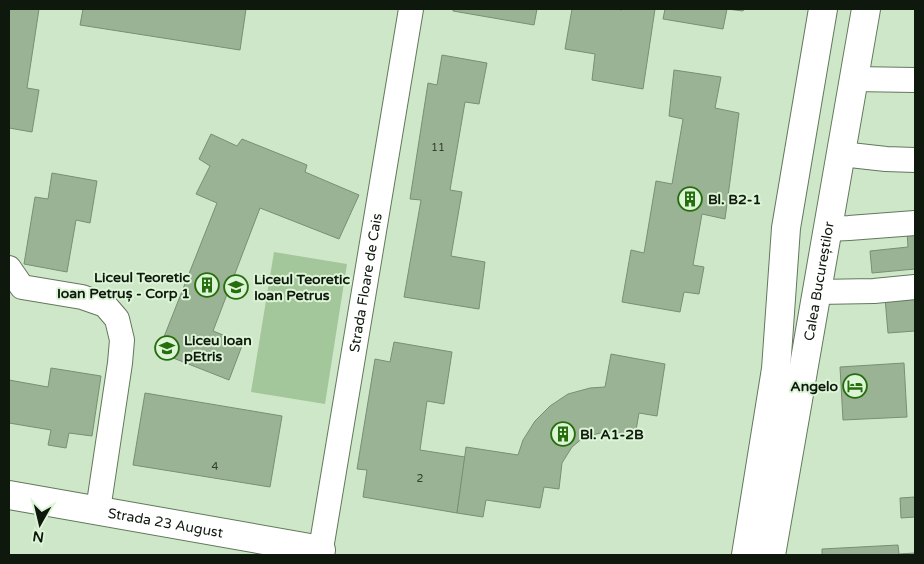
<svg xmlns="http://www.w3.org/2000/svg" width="924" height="564" viewBox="0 0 924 564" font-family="'Varela Round',sans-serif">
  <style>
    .green { fill: #a3c79a }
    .building { fill: #9bb395; stroke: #788f72 }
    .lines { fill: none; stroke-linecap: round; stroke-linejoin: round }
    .street-casing { stroke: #62785d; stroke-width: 26 }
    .secondary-casing { stroke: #62785d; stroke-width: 30 }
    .highway-casing { stroke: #62785d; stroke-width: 30 }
    .street { stroke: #fff; stroke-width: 24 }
    .secondary { stroke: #fff; stroke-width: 28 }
    .highway { stroke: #fff; stroke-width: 28 }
    .labels { text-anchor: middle; stroke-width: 4; stroke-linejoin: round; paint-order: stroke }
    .number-label { font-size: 11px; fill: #323f2f }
    .poi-label { font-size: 14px; font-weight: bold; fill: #0f180d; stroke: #dcf5d6; text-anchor: start }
    .street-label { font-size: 14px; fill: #0f180d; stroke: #dcf5d6 }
  </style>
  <rect width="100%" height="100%" fill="#cfe7c9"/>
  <path class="green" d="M274,252L347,264L325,404L251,392Z"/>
  <g class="building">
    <path d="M9,9H39L27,88L39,90L32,132L9,128Z"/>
    <path d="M83,9H246L240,50L80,25Z"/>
    <path d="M453,9H537L534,25L453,11Z"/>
    <path d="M572,9H616L622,10V9H655L643,89L592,80L595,54L565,49Z"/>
    <path d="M665,9H744L743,11L727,9L723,29L663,19Z"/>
    <path d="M442,55L487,63L479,104L465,102L450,190L462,192L451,256L485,262L479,309L404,297L421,200L410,199L428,83L437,85Z"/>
    <path d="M674,70L721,77L715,108L739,113L725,219L702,214L693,265L704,267L699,294L684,292L680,312L622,302L631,250L644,253L656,181L672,184L683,119L669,116Z"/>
    <path d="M211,134L237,146L242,139L307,165L305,172L359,195L339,239L260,208L213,331L243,343L229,380L158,352L217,203L196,194L210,166L199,159Z"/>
    <path d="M52,173L97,181L90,223L76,220L67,272L24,264L35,197L48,199Z"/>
    <path d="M915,231V269L872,273L870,251L908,247L907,232Z"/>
    <path d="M915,296V331L888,333L885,298Z"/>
    <path d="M394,342L452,352L444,404L427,401L420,450L465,457L457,513L363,497L367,470L357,469L375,359L390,362Z"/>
    <path d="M611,354L665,364L657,416L639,413L635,436L609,431L584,437L572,447L562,463L559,489L544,487L540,508L486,500L483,517L457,513L466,447L518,455L523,440L535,421L550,406L568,394L590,388L605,387Z"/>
    <path d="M904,363L907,417L843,420L840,367Z"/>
    <path d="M51,368L101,376L92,436L69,433L66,448L48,445L51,430L9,423V380L48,387Z"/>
    <path d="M145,393L282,416L270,487L133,465Z"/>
    <path d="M915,497V517L901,518L900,498Z"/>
    <path d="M898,545L899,554L915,553V555H822V549Z"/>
  </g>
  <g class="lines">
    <g class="street-casing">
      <g id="street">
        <path d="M854,79L915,80"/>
        <path d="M841,154L886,159L915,160"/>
        <path d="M828,229L849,228L915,223"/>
        <path d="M9,268L22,287L82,297L105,305L117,319L122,340L120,363L98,510"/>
        <path d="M817,292L874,291L915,287"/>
        <path id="s1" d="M320,555L411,9"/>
      </g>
    </g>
    <g class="secondary-casing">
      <g id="secondary">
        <path id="s2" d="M9,495L321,550"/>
      </g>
    </g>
    <g class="highway-casing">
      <g id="highway">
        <path d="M746,555L776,369L786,228L823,9"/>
        <path id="s3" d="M771,555L866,9"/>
      </g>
    </g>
    <use href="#street" class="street"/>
    <use href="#secondary" class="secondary"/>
    <use href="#highway" class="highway"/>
  </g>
  <defs>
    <g id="building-ring" transform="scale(1.25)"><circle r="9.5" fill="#dcf5d6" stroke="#266e0d" stroke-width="1.5"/><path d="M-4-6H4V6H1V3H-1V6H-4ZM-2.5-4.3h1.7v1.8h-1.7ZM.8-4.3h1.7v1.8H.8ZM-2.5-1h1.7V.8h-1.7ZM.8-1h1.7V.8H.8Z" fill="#266e0d"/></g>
    <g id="school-ring" transform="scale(1.25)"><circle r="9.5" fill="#dcf5d6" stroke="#266e0d" stroke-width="1.5"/><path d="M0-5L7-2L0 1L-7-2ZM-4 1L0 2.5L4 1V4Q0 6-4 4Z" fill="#266e0d"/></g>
    <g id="hotel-ring" transform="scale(1.25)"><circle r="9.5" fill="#dcf5d6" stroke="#266e0d" stroke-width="1.5"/><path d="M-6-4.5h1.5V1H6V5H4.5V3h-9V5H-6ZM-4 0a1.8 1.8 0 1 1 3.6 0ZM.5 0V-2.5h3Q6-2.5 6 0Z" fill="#266e0d"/></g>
  </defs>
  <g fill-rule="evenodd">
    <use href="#building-ring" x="690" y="199"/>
    <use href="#building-ring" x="207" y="285"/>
    <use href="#school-ring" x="236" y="287"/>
    <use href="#school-ring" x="167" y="348"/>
    <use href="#hotel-ring" x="855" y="386"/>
    <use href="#building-ring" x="563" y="434"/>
  </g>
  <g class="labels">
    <g class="number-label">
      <text x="438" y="151">11</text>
      <text x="215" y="470">4</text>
      <text x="420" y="482">2</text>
    </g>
    <g class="poi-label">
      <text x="708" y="204">Bl. B2-1</text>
      <text x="190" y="282" text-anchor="end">Liceul Teoretic<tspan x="190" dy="16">Ioan Petruș - Corp 1</tspan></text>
      <text x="254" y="284">Liceul Teoretic<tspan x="254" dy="16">Ioan Petrus</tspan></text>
      <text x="184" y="345">Liceu Ioan<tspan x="184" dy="16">pEtris</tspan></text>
      <text x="838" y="391" text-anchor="end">Angelo</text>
      <text x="580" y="439">Bl. A1-2B</text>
    </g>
    <g class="street-label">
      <text dy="5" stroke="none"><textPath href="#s1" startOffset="276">Strada Floare de Cais</textPath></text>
      <text dy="5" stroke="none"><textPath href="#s3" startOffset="278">Calea Bucureștilor</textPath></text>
      <text dy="5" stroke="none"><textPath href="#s2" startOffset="159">Strada 23 August</textPath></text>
    </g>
  </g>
  <rect width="924" height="564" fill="none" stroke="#0f180d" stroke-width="20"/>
  <g transform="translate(40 524) rotate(188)" stroke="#dcf5d6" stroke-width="4" paint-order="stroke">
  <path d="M0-4L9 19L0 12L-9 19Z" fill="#0f180d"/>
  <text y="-8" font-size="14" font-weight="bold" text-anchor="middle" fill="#0f180d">N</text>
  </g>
</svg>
